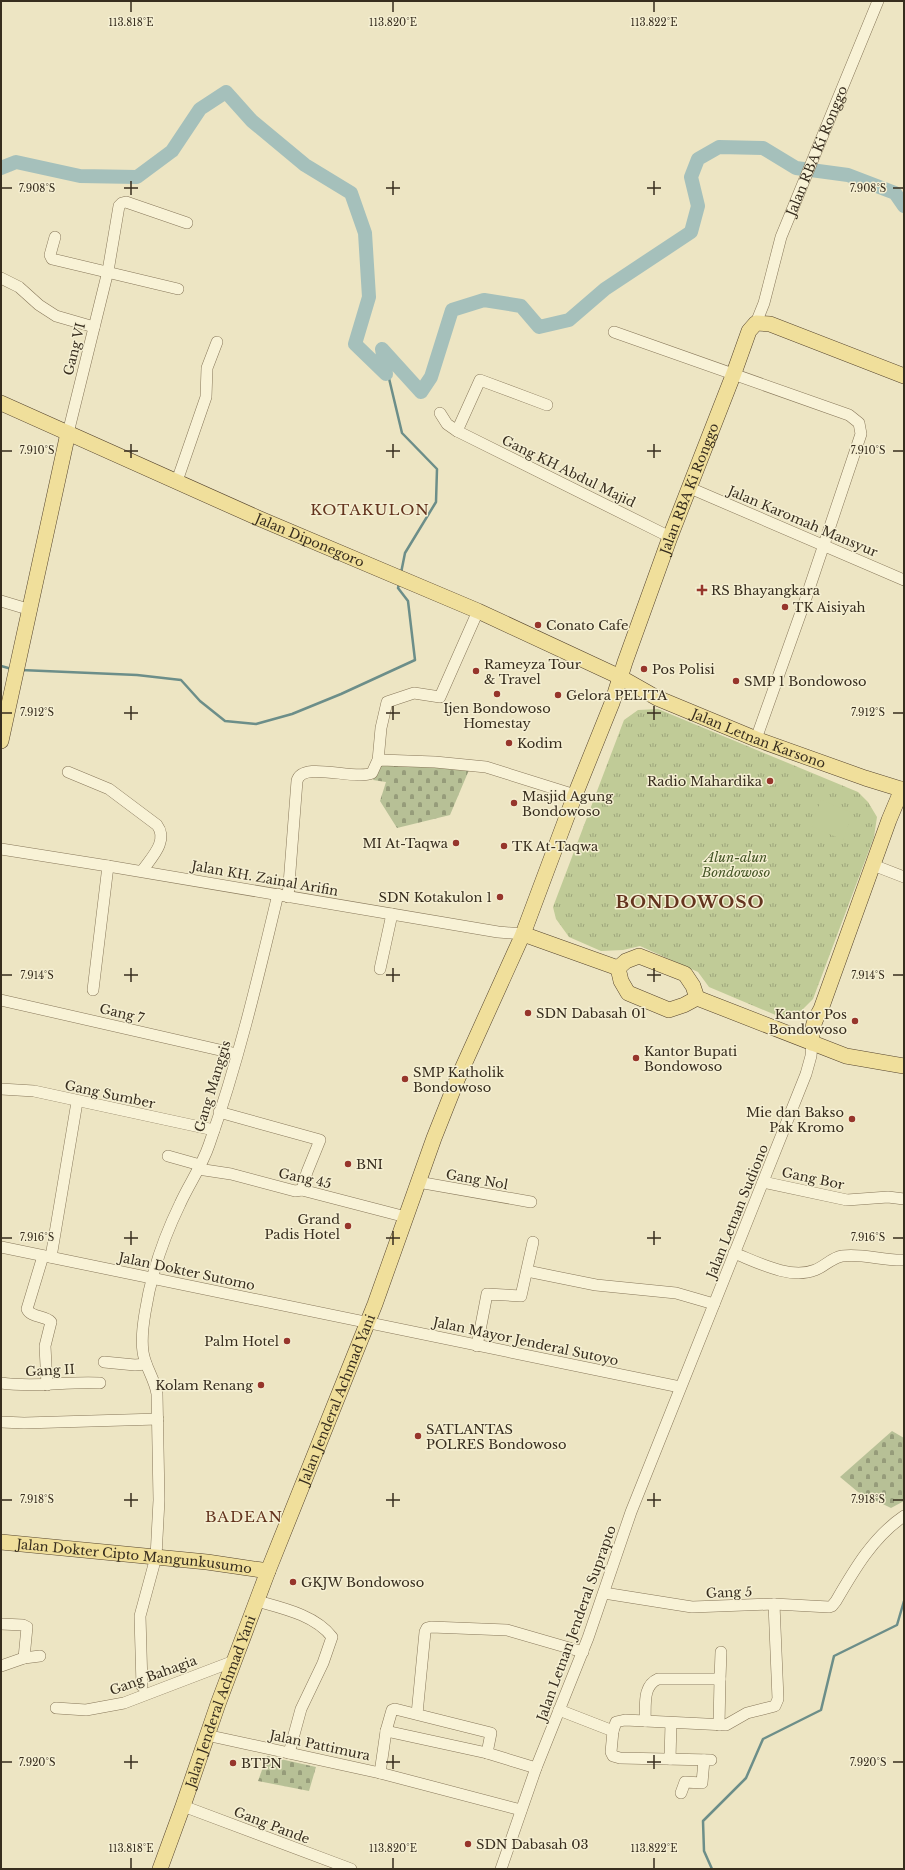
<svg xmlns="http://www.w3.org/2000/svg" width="905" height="1870" viewBox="0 0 905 1870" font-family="'Libre Baskerville',serif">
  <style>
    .grass { fill: url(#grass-tufts) }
    .cemetery { fill: url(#cemetery-stones) }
    .pitch { fill: #c0cb97 }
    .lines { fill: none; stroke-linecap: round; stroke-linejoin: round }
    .stream { stroke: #6c8e89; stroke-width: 2.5 }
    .river { stroke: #a5c0bb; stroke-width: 14 }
    .minor-casing { stroke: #87775a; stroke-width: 12 }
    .major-casing { stroke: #55442e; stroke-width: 16 }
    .minor { stroke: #f8f2d6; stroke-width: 11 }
    .major { stroke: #f0df9b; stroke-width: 15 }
    .ticks { fill: none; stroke: #372d1e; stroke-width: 1.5 }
    .poi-dot { fill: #96352b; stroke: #f5efd2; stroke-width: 1.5 }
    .labels { text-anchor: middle; stroke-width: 3; stroke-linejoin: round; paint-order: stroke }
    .street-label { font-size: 13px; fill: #372d1e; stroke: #f5efd2 }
    .poi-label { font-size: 13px; fill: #372d1e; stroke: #f5efd2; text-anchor: start }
    .park-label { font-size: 13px; font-style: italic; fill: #435425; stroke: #f5efd2 }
    .quarter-label { font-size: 15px; letter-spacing: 1px; fill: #63341e; stroke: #f5efd2 }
    .district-label { font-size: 17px; font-weight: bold; letter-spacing: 1px; fill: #63341e; stroke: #f5efd2 }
    .ticks-label { font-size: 10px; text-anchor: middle; fill: #372d1e; stroke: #f5efd2; stroke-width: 3; stroke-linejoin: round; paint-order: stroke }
  </style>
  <defs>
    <pattern id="grass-tufts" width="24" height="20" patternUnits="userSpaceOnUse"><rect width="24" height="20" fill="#c0cb97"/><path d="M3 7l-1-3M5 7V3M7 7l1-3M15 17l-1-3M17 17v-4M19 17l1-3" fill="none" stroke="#9da57b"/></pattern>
    <pattern id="cemetery-stones" width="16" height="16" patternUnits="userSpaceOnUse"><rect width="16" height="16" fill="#b7c096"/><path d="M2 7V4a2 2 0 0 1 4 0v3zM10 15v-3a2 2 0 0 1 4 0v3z" fill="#969c7a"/></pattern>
  </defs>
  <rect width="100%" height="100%" fill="#ede5c3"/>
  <path class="grass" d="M658,709L858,792L868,802L877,817L874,837L813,999L800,1012L785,1019L709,987L698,972L640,946L623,950L601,951L569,937L556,919L553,907L624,720L638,710Z"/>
  <g class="cemetery">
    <path d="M423,761L469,770L450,815L397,828L380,801L386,782L373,780L378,765Z"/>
    <path d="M892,1431L904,1438V1501L891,1508L858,1492L840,1477Z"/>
    <path d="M267,1756L316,1767L309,1791L258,1781Z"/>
  </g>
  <path class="pitch" d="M821,800L853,813L843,840L811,826Z"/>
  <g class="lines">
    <g class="stream">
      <path d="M382,349L402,433L437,469L436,502L405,553L401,573"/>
      <path d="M1,666L12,669"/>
      <path d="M21,670L137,675L181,680L200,701L225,721L256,724L292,714L341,694L415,660L408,601L398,588L399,584"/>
      <path d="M712,1869L704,1851L703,1821L746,1778L763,1739L821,1710L834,1656L897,1625L904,1601"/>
    </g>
    <path class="river" d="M1,168L16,162L80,176L137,177L172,151L200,109L226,92L252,121L305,165L351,193L365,233L369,297L355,344L386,374L382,349L421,392L431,377L452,310L484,300L521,306L539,327L569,320L605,289L691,232L698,206L691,177L698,159L719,147L763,148L796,168L848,175L895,193L904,206"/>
    <g class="minor-casing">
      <g id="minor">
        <path d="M55,237L50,255L52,259L178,289"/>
        <path d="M1,278L19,287L39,305L56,316L94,327"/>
        <path id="s1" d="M756,323L764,303L781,237L878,1"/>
        <path d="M614,332L849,415L859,423L861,434L805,601L756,739"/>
        <path d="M440,413L447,424L457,431L670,537"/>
        <path d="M457,431L480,380L547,405"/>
        <path d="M68,433L108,271L119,206L122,203L126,202L187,223"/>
        <path d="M177,481L206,397L207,368L217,342"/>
        <path d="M690,488L904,580"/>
        <path d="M1,601L31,610"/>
        <path d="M378,761L381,728L387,702L414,693L440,697L478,611"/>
        <path d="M68,772L109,789L157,825C169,841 151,858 142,871"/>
        <path d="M1,849L108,866L498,932L523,934"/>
        <path d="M873,865L904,877"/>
        <path d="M288,897L297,781C302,760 355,781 372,773L377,762L381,760L435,762L486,767L575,795"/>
        <path d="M380,969L392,914"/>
        <path d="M93,990L108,866"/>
        <path d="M1,1000L237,1054"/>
        <path d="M1,1089L34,1091L214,1130"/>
        <path d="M219,1112L320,1140L307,1172L302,1190"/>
        <path d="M168,1156L200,1165"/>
        <path d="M198,1169L231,1174L295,1191L302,1190L406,1217"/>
        <path d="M418,1182L531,1202"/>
        <path d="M763,1182L847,1200L888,1197L904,1199"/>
        <path d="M1,1247L680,1387"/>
        <path d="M734,1253C757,1262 790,1280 815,1270C824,1267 831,1258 842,1256C863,1253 883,1261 904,1260"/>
        <path d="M43,1256L27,1309C31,1318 45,1315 51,1322L45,1346L47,1385"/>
        <path d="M51,1257L77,1102"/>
        <path d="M527,1271L596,1285L676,1293L714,1304"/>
        <path d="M477,1346L487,1294L521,1296L533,1242"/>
        <path d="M104,1362L135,1365L146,1364"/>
        <path d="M1,1383C36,1388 66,1381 100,1383"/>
        <path d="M1,1422L24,1423L158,1419"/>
        <path d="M604,1593L692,1607L774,1604L829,1607L832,1606L836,1601C854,1570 873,1537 904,1516"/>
        <path d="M257,1601C282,1608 315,1615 332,1637L323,1663L301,1709L289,1753"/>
        <path d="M1,1624L23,1625L27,1627L24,1658"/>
        <path d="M1,1666L24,1658L40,1656"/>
        <path d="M720,1679L721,1652"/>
        <path d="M142,1686L140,1616L156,1557L159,1500L157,1394C155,1379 145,1367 143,1352C141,1339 143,1325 145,1313C151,1274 163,1239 180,1204C189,1184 202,1166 209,1145C238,1063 258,978 278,894"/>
        <path d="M56,1708L86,1710L124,1703L234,1661"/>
        <path d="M559,1710L613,1731L616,1722L625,1720L726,1725L747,1713L775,1706L778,1699L774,1604"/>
        <path d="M417,1714L425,1632L427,1628L431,1627L507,1630L583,1652"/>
        <path d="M645,1721C646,1706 642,1686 658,1679H720L719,1725"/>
        <path d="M386,1731L487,1753L536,1768"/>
        <path d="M613,1731L611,1752L613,1756L620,1758L711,1760"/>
        <path d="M206,1735L380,1773L521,1810"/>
        <path d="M670,1759L671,1723"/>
        <path d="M380,1773L386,1731L392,1710L395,1709L491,1733L487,1753"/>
        <path d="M681,1793L685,1782L702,1783L704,1760"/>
        <path d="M183,1806L351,1869"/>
        <path d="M501,1869L536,1768L588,1638L631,1512L806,1074L811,1056L812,1043"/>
      </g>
    </g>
    <g class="major-casing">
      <g id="major">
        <path id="s2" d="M1,403L258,518L478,611L620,677L657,698L756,739L865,778L904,790"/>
        <path d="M1,741L68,433"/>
        <path d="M523,934L618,968"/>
        <path d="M618,968L621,981L628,993L669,1010L684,1005L697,998"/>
        <path d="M618,968L626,961L639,956L685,974L693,986L697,998"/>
        <path d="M697,998L846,1056L904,1066"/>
        <path d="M812,1043C811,1029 814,1021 821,1009L889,820L902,789"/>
        <path id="s3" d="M1,1542L207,1562L268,1571"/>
        <path id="s4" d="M160,1869L183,1806L218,1704L268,1571L375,1304L434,1138L457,1080L523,934L575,795L612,703L625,662L670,537L734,373L749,331L756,323L770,324L904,376"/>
      </g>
    </g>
    <use href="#minor" class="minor"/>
    <use href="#major" class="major"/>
  </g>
  <path class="ticks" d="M131,2V12M393,2V12M654,2V12M131,181V195M393,181V195M654,181V195M2,188H12M124,188H138M386,188H400M647,188H661M893,188H903M131,444V458M393,444V458M654,444V458M2,451H12M124,451H138M386,451H400M647,451H661M893,451H903M131,706V720M393,706V720M654,706V720M2,713H12M124,713H138M386,713H400M647,713H661M893,713H903M131,968V982M393,968V982M654,968V982M2,975H12M124,975H138M386,975H400M647,975H661M893,975H903M131,1231V1245M393,1231V1245M654,1231V1245M2,1238H12M124,1238H138M386,1238H400M647,1238H661M893,1238H903M131,1493V1507M393,1493V1507M654,1493V1507M2,1500H12M124,1500H138M386,1500H400M647,1500H661M893,1500H903M131,1755V1769M393,1755V1769M654,1755V1769M2,1762H12M124,1762H138M386,1762H400M647,1762H661M893,1762H903M131,1858V1868M393,1858V1868M654,1858V1868"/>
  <g class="poi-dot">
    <path d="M700 584h4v4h4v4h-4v4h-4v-4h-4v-4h4z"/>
    <circle cx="785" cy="607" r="4"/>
    <circle cx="538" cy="625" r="4"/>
    <circle cx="644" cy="669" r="4"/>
    <circle cx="476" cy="671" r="4"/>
    <circle cx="736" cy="681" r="4"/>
    <circle cx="497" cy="694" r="4"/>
    <circle cx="558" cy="695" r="4"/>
    <circle cx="509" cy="743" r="4"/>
    <circle cx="770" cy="781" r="4"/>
    <circle cx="514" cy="803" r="4"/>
    <circle cx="456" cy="843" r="4"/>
    <circle cx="504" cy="846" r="4"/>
    <circle cx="500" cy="897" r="4"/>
    <circle cx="528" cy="1013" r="4"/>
    <circle cx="855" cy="1021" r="4"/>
    <circle cx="636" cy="1058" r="4"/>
    <circle cx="405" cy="1079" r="4"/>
    <circle cx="852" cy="1119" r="4"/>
    <circle cx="348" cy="1164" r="4"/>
    <circle cx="348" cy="1226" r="4"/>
    <circle cx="287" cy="1341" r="4"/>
    <circle cx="261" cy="1385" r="4"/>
    <circle cx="418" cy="1436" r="4"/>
    <circle cx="293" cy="1582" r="4"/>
    <circle cx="233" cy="1763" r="4"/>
    <circle cx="468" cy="1844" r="4"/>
  </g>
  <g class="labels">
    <g class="street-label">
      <text dy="5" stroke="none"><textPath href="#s1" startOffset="183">Jalan RBA Ki Ronggo</textPath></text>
      <text transform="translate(74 349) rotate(-76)" y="5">Gang VI</text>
      <text transform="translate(569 471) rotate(26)" y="5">Gang KH Abdul Majid</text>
      <text dy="5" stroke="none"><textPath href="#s4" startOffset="1479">Jalan RBA Ki Ronggo</textPath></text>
      <text transform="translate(803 521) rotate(23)" y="5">Jalan Karomah Mansyur</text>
      <text dy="5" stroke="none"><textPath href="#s2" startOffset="338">Jalan Diponegoro</textPath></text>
      <text dy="5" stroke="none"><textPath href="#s2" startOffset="829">Jalan Letnan Karsono</textPath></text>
      <text transform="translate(265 878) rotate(10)" y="5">Jalan KH. Zainal Arifin</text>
      <text transform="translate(122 1013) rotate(13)" y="5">Gang 7</text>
      <text transform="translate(212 1086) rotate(-73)" y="5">Gang Manggis</text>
      <text transform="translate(110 1094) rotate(12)" y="5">Gang Sumber</text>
      <text transform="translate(305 1178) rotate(12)" y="5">Gang 45</text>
      <text transform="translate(813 1178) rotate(12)" y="5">Gang Bor</text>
      <text transform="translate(477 1179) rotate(10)" y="5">Gang Nol</text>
      <text transform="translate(737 1211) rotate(-68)" y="5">Jalan Letnan Sudiono</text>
      <text transform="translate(187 1271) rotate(12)" y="5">Jalan Dokter Sutomo</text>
      <text transform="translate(526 1341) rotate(12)" y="5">Jalan Mayor Jenderal Sutoyo</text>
      <text transform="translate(50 1370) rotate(-3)" y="5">Gang II</text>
      <text dy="5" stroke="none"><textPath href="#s4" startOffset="502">Jalan Jenderal Achmad Yani</textPath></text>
      <text dy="5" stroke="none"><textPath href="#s3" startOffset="134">Jalan Dokter Cipto Mangunkusumo</textPath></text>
      <text transform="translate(729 1592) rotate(-2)" y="5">Gang 5</text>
      <text transform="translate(576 1623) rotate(-70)" y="5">Jalan Letnan Jenderal Suprapto</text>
      <text transform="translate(153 1675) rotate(-20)" y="5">Gang Bahagia</text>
      <text dy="5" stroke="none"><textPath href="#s4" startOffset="178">Jalan Jenderal Achmad Yani</textPath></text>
      <text transform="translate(320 1745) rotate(12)" y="5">Jalan Pattimura</text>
      <text transform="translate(272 1825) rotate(21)" y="5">Gang Pande</text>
    </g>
    <g class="poi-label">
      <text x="711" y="595">RS Bhayangkara</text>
      <text x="793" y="612">TK Aisiyah</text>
      <text x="546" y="630">Conato Cafe</text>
      <text x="484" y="669">Rameyza Tour<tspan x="484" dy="15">&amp; Travel</tspan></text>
      <text x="652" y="674">Pos Polisi</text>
      <text x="744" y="686">SMP 1 Bondowoso</text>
      <text x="566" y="700">Gelora PELITA</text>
      <text x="497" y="713" text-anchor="middle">Ijen Bondowoso<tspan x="497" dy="15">Homestay</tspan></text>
      <text x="517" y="748">Kodim</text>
      <text x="762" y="786" text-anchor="end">Radio Mahardika</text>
      <text x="522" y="801">Masjid Agung<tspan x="522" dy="15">Bondowoso</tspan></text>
      <text x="448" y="848" text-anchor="end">MI At-Taqwa</text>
      <text x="512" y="851">TK At-Taqwa</text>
      <text x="492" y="902" text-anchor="end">SDN Kotakulon 1</text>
      <text x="536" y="1018">SDN Dabasah 01</text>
      <text x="847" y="1019" text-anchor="end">Kantor Pos<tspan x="847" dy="15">Bondowoso</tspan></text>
      <text x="644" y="1056">Kantor Bupati<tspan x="644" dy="15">Bondowoso</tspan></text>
      <text x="413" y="1077">SMP Katholik<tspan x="413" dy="15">Bondowoso</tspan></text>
      <text x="844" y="1117" text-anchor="end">Mie dan Bakso<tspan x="844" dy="15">Pak Kromo</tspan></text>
      <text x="356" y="1169">BNI</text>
      <text x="340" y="1224" text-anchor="end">Grand<tspan x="340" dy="15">Padis Hotel</tspan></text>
      <text x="279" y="1346" text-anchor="end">Palm Hotel</text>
      <text x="253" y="1390" text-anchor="end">Kolam Renang</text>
      <text x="426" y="1434">SATLANTAS<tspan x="426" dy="15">POLRES Bondowoso</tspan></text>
      <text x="301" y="1587">GKJW Bondowoso</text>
      <text x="241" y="1768">BTPN</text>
      <text x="476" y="1849">SDN Dabasah 03</text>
    </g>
    <g class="park-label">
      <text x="736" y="862">Alun-alun<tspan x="736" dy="15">Bondowoso</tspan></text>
    </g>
    <g class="quarter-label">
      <text x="370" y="515">KOTAKULON</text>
      <text x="244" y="1522">BADEAN</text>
    </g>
    <g class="district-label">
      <text x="690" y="908">BONDOWOSO</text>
    </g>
  </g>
  <g class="ticks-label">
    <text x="131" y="26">113.818°E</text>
    <text x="393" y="26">113.820°E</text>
    <text x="654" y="26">113.822°E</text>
    <text x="37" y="192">7.908°S</text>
    <text x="868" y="192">7.908°S</text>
    <text x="37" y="454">7.910°S</text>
    <text x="868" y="454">7.910°S</text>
    <text x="37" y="716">7.912°S</text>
    <text x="868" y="716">7.912°S</text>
    <text x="37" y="979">7.914°S</text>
    <text x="868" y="979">7.914°S</text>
    <text x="37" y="1241">7.916°S</text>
    <text x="868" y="1241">7.916°S</text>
    <text x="37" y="1503">7.918°S</text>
    <text x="868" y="1503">7.918°S</text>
    <text x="37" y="1766">7.920°S</text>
    <text x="868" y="1766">7.920°S</text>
    <text x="131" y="1852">113.818°E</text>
    <text x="393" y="1852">113.820°E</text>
    <text x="654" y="1852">113.822°E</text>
  </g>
  <rect width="905" height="1870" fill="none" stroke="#372d1e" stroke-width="4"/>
</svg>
